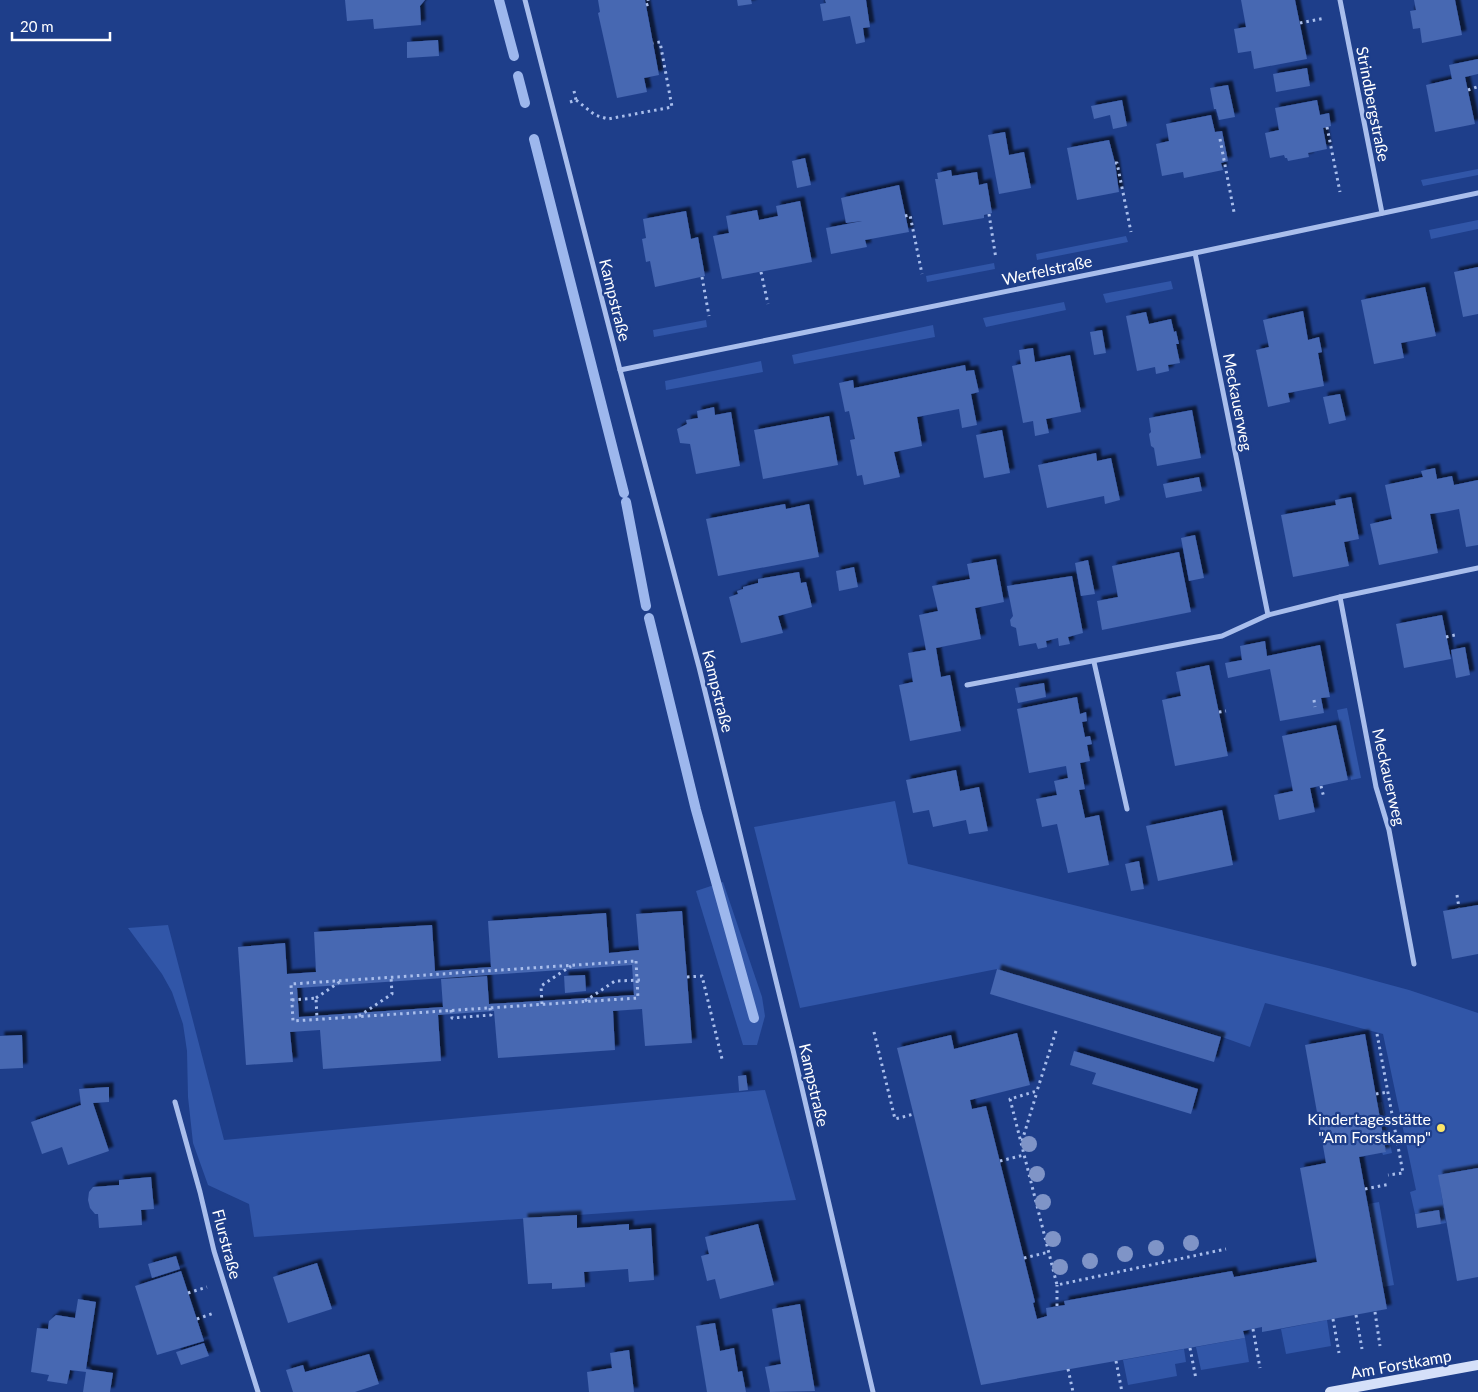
<svg xmlns="http://www.w3.org/2000/svg" width="1478" height="1392" viewBox="0 0 1478 1392" font-family="Lato,sans-serif">
  <style>
    .green { fill: #3156a8 }
    .lines { fill: none; stroke-linecap: round; stroke-linejoin: round }
    .stream { stroke: #9db7ed; stroke-width: 10 }
    .building { fill: #4667b2; fill-rule: evenodd; filter: url(#shadow) }
    .path { stroke: #a9beec; stroke-width: 3; stroke-dasharray: 2.5 4; stroke-linecap: butt }
    .street { stroke: #a9beec; stroke-width: 5 }
    .secondary { stroke: #d5e0f9; stroke-width: 10 }
    .tree { fill: #7f94c7 }
    .poi-dot { fill: #fbe568; stroke: #1e3e8a; stroke-width: 2 }
    .labels { text-anchor: middle; stroke-width: 4.5; stroke-linejoin: round; paint-order: stroke }
    .street-label { font-size: 16px; fill: #fff; stroke: #1e3e8a }
    .poi-label { font-size: 16px; fill: #fff; stroke: #1e3e8a; text-anchor: end }
  </style>
  <defs>
    <filter id="shadow"><feDropShadow dx="4.5" dy="-4.5" stdDeviation="1" flood-color="#0009"/></filter>
  </defs>
  <rect width="100%" height="100%" fill="#1e3e8a"/>
  <g class="green">
    <path d="M1478,169V175L1423,186L1421,180Z"/>
    <path d="M1478,220V229L1431,239L1429,230Z"/>
    <path d="M1126,236L1128,242L1037,260L1036,254Z"/>
    <path d="M994,263L995,269L927,282L926,276Z"/>
    <path d="M1171,281L1173,289L1106,303L1103,294Z"/>
    <path d="M1064,302L1066,310L986,327L983,318Z"/>
    <path d="M706,320L707,327L654,337L653,330Z"/>
    <path d="M933,325L935,337L794,364L792,355Z"/>
    <path d="M761,361L763,372L666,390L665,381Z"/>
    <path d="M1347,708L1361,778L1351,780L1337,710Z"/>
    <path d="M895,801L908,864L1328,968L1409,990L1478,1013V1178L1440,1185L1446,1223L1441,1224L1439,1210L1415,1214L1410,1192L1416,1190L1383,1034L1265,1003L1250,1047L1208,1032L997,969L800,1008L754,827Z"/>
    <path d="M723,882L762,997L765,1016L757,1045H743L696,891Z"/>
    <path d="M168,925L224,1140L765,1090L796,1200L254,1237L249,1204L208,1185L193,1143L188,1097L187,1051L183,1024L172,992L162,974L128,928Z"/>
    <path d="M1382,1102L1392,1153L1383,1155L1382,1152L1386,1151L1377,1103Z"/>
    <path d="M1379,1202L1394,1285L1383,1287L1368,1204Z"/>
    <path d="M1327,1320L1331,1346L1286,1354L1281,1329Z"/>
    <path d="M1245,1338L1249,1362L1201,1370L1196,1347Z"/>
    <path d="M1184,1349L1186,1362L1175,1364L1177,1376L1128,1385L1123,1360Z"/>
  </g>
  <g class="lines">
    <g class="stream">
      <path d="M499,0L514,56"/>
      <path d="M518,76L525,103"/>
      <path d="M534,139L624,493"/>
      <path d="M626,502L646,606"/>
      <path d="M649,618L696,810L754,1018"/>
    </g>
  </g>
  <g class="building">
    <path d="M345,0H425L420,6L421,25L374,29L373,19L347,21Z"/>
    <path d="M598,0H645L659,75L644,78L647,92L617,98L598,13L600,12Z"/>
    <path d="M737,0H751L752,4L738,6Z"/>
    <path d="M825,0H866L870,27L863,28L865,42L856,44L850,16L823,21L820,4L826,3Z"/>
    <path d="M1241,0H1295L1307,59L1254,69L1251,51L1238,53L1234,29L1246,27Z"/>
    <path d="M1414,0H1455L1462,35L1422,43L1420,28L1413,29L1410,11L1416,10Z"/>
    <path d="M438,40L439,56L407,58V42Z"/>
    <path d="M1478,59V74L1465,77L1475,124L1435,132L1426,85L1452,79L1449,65Z"/>
    <path d="M1307,68L1310,86L1276,92L1273,74Z"/>
    <path d="M1228,85L1235,117L1219,120L1216,109H1214L1210,88Z"/>
    <path d="M1122,100L1127,126L1113,129L1110,115L1094,119L1091,106Z"/>
    <path d="M1317,100L1320,115L1329,113L1331,126L1323,128L1327,149L1308,153L1309,157L1288,161L1287,158H1285L1284,155L1270,158L1265,133L1279,130L1275,108Z"/>
    <path d="M1211,115L1215,132L1222,131L1228,161L1221,163L1223,170L1184,178L1183,172L1162,176L1156,144L1169,141L1166,124Z"/>
    <path d="M1005,132L1009,155L1024,152L1031,188L999,194L988,135Z"/>
    <path d="M1109,140L1115,163L1119,192L1077,200L1067,148Z"/>
    <path d="M805,158L811,185L797,188L792,161Z"/>
    <path d="M951,170L952,176L977,172L979,185L987,183L992,213L984,215V218L943,225L935,179H938L937,173Z"/>
    <path d="M899,185L909,232L865,240L867,247L831,254L826,228L862,221L846,223L841,198Z"/>
    <path d="M800,201L812,262L722,279L713,236L729,233L726,216L757,210L759,220L778,216L776,206Z"/>
    <path d="M686,211L691,239L698,237L705,276L655,287L650,261L646,262L642,239L646,238L643,219Z"/>
    <path d="M1478,267V314L1463,317L1454,272Z"/>
    <path d="M1425,287L1436,336L1401,343L1404,358L1374,364L1361,300Z"/>
    <path d="M1303,311L1308,340L1319,337L1322,352L1318,353L1324,386L1288,393L1290,402L1268,407L1256,350L1269,347L1263,320Z"/>
    <path d="M1146,312L1149,324L1171,319L1174,332L1176,331L1179,344H1176L1180,363L1168,365L1169,371L1156,374L1155,367L1137,371L1126,316Z"/>
    <path d="M1102,330L1106,353L1094,355L1090,332Z"/>
    <path d="M1033,348L1035,362L1070,355L1081,412L1046,419L1049,433L1035,436L1033,421L1023,423L1012,366L1021,364L1019,350Z"/>
    <path d="M965,365L966,371L974,370L979,392L971,394L977,425L962,428L959,409L917,417L922,446L894,452L900,477L864,485L862,475L857,476L850,440L855,439L849,411L845,412L839,383L853,380L854,388Z"/>
    <path d="M1340,394L1346,420L1329,424L1323,397Z"/>
    <path d="M714,407L715,415L731,412L740,466L696,474L690,444L680,443L677,429L687,424L686,420L698,418L697,411Z"/>
    <path d="M1192,410L1201,458L1157,466L1154,448L1151,446L1149,434L1151,432L1149,418Z"/>
    <path d="M829,416L838,465L763,479L754,430Z"/>
    <path d="M1002,430L1010,473L984,478L976,435Z"/>
    <path d="M1096,453L1097,461L1111,458L1120,500L1105,504L1104,496L1047,508L1038,465Z"/>
    <path d="M1435,468L1437,479L1452,476L1454,485L1478,480V545L1466,547L1459,509L1444,512L1430,514L1438,553L1379,565L1370,524L1392,519L1385,485L1423,477L1421,471Z"/>
    <path d="M1199,477L1202,491L1166,498L1163,484Z"/>
    <path d="M1351,497L1359,539L1344,542L1349,566L1293,577L1281,515L1336,505L1335,500Z"/>
    <path d="M785,504L786,509L809,504L819,557L718,576L706,519Z"/>
    <path d="M1195,535L1204,578L1189,581L1181,538Z"/>
    <path d="M1179,552L1191,612L1102,630L1097,601L1118,597L1112,566Z"/>
    <path d="M996,559L1004,602L975,608L981,639L936,648L941,677L950,675L961,731L910,741L899,685L913,682L908,653L926,650L919,615L938,611L932,586L970,579L967,564Z"/>
    <path d="M1088,560L1095,594L1081,596L1075,563Z"/>
    <path d="M854,567L858,587L839,591L836,571Z"/>
    <path d="M799,572L801,583L806,582L812,607L778,616L783,633L741,643L729,597L738,594L737,591L743,589V587L758,583V579Z"/>
    <path d="M1072,576L1083,633L1068,637L1070,644L1059,646L1058,638L1046,641L1047,647L1038,649L1036,643L1019,646L1016,628L1011,626L1010,620L1013,616L1007,586Z"/>
    <path d="M1442,615L1451,659L1404,668L1396,624Z"/>
    <path d="M1265,641L1267,656L1320,645L1330,697L1321,698L1324,713L1280,721L1270,669L1228,678L1225,663L1242,660L1240,646Z"/>
    <path d="M1465,647L1470,675L1456,678L1451,650Z"/>
    <path d="M1209,665L1228,756L1175,766L1162,700L1181,696L1176,672Z"/>
    <path d="M1044,683L1046,697L1018,703L1015,688Z"/>
    <path d="M1077,697L1080,714L1086,712L1087,721L1082,722L1085,737L1090,736L1092,744L1087,745L1090,761L1080,763L1085,789L1079,790L1085,818L1099,815L1109,865L1068,873L1057,824L1042,827L1036,799L1057,795L1054,781L1068,778L1066,766L1029,773L1017,709Z"/>
    <path d="M1336,725L1348,780L1310,788L1315,812L1279,820L1274,795L1293,791L1282,736Z"/>
    <path d="M956,770L960,791L979,787L988,831L969,834L966,820L933,827L929,810L913,813L906,780Z"/>
    <path d="M1222,810L1233,865L1158,881L1146,826Z"/>
    <path d="M1139,861L1144,889L1131,891L1125,864Z"/>
    <path d="M1478,905V954L1452,959L1443,911Z"/>
    <path d="M682,911L692,1043L645,1046L642,1009L613,1011L615,1050L498,1058L494,1011L438,1015L441,1061L323,1069L320,1030L290,1032L293,1062L246,1065L238,947L285,943L287,974L316,972L314,932L432,925L435,971L491,967L488,921L606,913L609,953L639,950L636,914ZM632,965L634,995L489,1004L487,976L441,979L443,1007L299,1017L297,988Z"/>
    <path d="M997,969L1221,1037L1214,1062L990,994Z"/>
    <path d="M585,975L586,991L565,993L564,976Z"/>
    <path d="M1017,1033L1030,1085L970,1100L972,1109L986,1106L1035,1302L1033,1303L1037,1319L1047,1316L1046,1308L1065,1305L1064,1301L1232,1271L1234,1277L1317,1262L1300,1168L1326,1163L1305,1045L1365,1034L1386,1152L1359,1157L1387,1309L1262,1332V1327L1243,1331L1245,1338L981,1385L897,1048L951,1035L954,1049Z"/>
    <path d="M22,1035L23,1068L0,1069V1036Z"/>
    <path d="M1074,1051L1198,1089L1191,1114L1092,1084L1096,1073L1070,1065Z"/>
    <path d="M746,1075L748,1090L739,1091L738,1076Z"/>
    <path d="M109,1087V1102L93,1103L109,1151L68,1165L62,1147L42,1154L31,1122L81,1105L79,1089Z"/>
    <path d="M1478,1168V1277L1457,1281L1438,1175Z"/>
    <path d="M151,1177L154,1209L141,1210L142,1225L99,1228L98,1214H95L90,1208L88,1200L89,1192L93,1187L119,1185V1180Z"/>
    <path d="M1439,1210L1441,1224L1417,1228L1415,1214Z"/>
    <path d="M577,1215V1228L629,1224V1230L651,1228L654,1280L629,1282L628,1269L584,1272L585,1287L552,1289V1283L528,1284L523,1218Z"/>
    <path d="M758,1224L774,1285L720,1299L715,1279L707,1281L701,1256L709,1254L705,1237Z"/>
    <path d="M176,1256L180,1269L152,1278L148,1264Z"/>
    <path d="M317,1263L332,1309L288,1323L273,1277Z"/>
    <path d="M181,1271L204,1341L157,1355L135,1286Z"/>
    <path d="M78,1299L96,1302L86,1369L113,1373L110,1392H83L86,1372L70,1370L67,1384L47,1381L49,1375L31,1372L37,1328L48,1329L49,1321L56,1315L75,1318Z"/>
    <path d="M800,1304L815,1391L770,1392L765,1367L781,1364L772,1309Z"/>
    <path d="M715,1323L720,1351L734,1348L738,1372L742,1371L746,1392H707L696,1326Z"/>
    <path d="M204,1343L209,1356L181,1365L176,1352Z"/>
    <path d="M629,1350L634,1392H589L587,1372L612,1368L610,1353Z"/>
    <path d="M369,1354L379,1384L355,1392H293L286,1370L303,1365L305,1372Z"/>
  </g>
  <g class="lines">
    <g class="path">
      <path d="M646,5L649,4L648,0"/>
      <path d="M1300,23L1325,18"/>
      <path d="M1468,90L1477,87"/>
      <path d="M574,91L576,100"/>
      <path d="M570,102L576,100L595,115L608,119L672,107L660,42L653,43"/>
      <path d="M1327,127L1340,192"/>
      <path d="M1220,139L1234,212"/>
      <path d="M1115,163H1117L1131,232"/>
      <path d="M989,214L996,259"/>
      <path d="M905,216L910,215L922,274"/>
      <path d="M761,272L768,304"/>
      <path d="M702,277L709,316"/>
      <path d="M1446,637L1455,635"/>
      <path d="M1314,700L1315,707"/>
      <path d="M1219,712L1226,711"/>
      <path d="M1321,786L1324,798"/>
      <path d="M1457,895L1459,908"/>
      <path d="M636,961L638,998L293,1021L291,984Z"/>
      <path d="M687,977L702,976L722,1059"/>
      <path d="M316,998L341,981"/>
      <path d="M292,1000L316,998L317,1019"/>
      <path d="M585,1001L615,981L641,980"/>
      <path d="M542,1004L541,986L571,966"/>
      <path d="M451,1010L452,1018L491,1015L490,1008"/>
      <path d="M359,1016L392,994L391,977"/>
      <path d="M1056,1031L1037,1091L1010,1099L1057,1285L1226,1249"/>
      <path d="M874,1032L895,1119L914,1114"/>
      <path d="M1377,1034L1403,1173L1388,1175"/>
      <path d="M1376,1094L1388,1092"/>
      <path d="M1022,1141L1037,1092"/>
      <path d="M1000,1161L1024,1155"/>
      <path d="M1365,1189L1390,1184"/>
      <path d="M1024,1258L1049,1252"/>
      <path d="M188,1293L207,1287"/>
      <path d="M1057,1306V1285"/>
      <path d="M1375,1312L1380,1346"/>
      <path d="M1356,1315L1362,1349"/>
      <path d="M197,1319L214,1313"/>
      <path d="M1333,1319L1339,1353"/>
      <path d="M1253,1329L1260,1368"/>
      <path d="M1190,1348L1196,1379"/>
      <path d="M1116,1361L1122,1392"/>
      <path d="M1068,1369L1073,1392"/>
    </g>
    <g class="street">
      <path d="M525,0L620,370L699,667L793,1050L873,1392"/>
      <path d="M1340,0L1382,213"/>
      <path d="M1195,253L1268,615"/>
      <path d="M620,370L1195,253L1478,193"/>
      <path d="M1340,597L1376,787L1389,830L1414,964"/>
      <path d="M1094,662L1127,809"/>
      <path d="M967,685L1222,636L1268,615L1340,597L1478,568"/>
      <path d="M175,1102L200,1192L214,1251L258,1392"/>
    </g>
    <path class="secondary" d="M1330,1392L1478,1365"/>
  </g>
  <g class="tree">
    <circle cx="1029" cy="1144" r="8"/>
    <circle cx="1037" cy="1174" r="8"/>
    <circle cx="1043" cy="1202" r="8"/>
    <circle cx="1053" cy="1239" r="8"/>
    <circle cx="1191" cy="1243" r="8"/>
    <circle cx="1156" cy="1248" r="8"/>
    <circle cx="1125" cy="1254" r="8"/>
    <circle cx="1090" cy="1261" r="8"/>
    <circle cx="1060" cy="1267" r="8"/>
  </g>
  <circle class="poi-dot" cx="1441" cy="1128" r="5"/>
  <g class="labels">
    <g class="street-label">
      <text transform="translate(1373 104) rotate(79)" y="6">Strindbergstraße</text>
      <text transform="translate(1047 270) rotate(-12)" y="6">Werfelstraße</text>
      <text transform="translate(615 300) rotate(76)" y="6">Kampstraße</text>
      <text transform="translate(1238 402) rotate(79)" y="6">Meckauerweg</text>
      <text transform="translate(718 691) rotate(76)" y="6">Kampstraße</text>
      <text transform="translate(1389 777) rotate(77)" y="6">Meckauerweg</text>
      <text transform="translate(814 1085) rotate(77)" y="6">Kampstraße</text>
      <text transform="translate(227 1244) rotate(75)" y="6">Flurstraße</text>
      <text transform="translate(1401 1364) rotate(-10)" y="6">Am Forstkamp</text>
    </g>
    <g class="poi-label">
      <text x="1431" y="1125">Kindertagesstätte<tspan x="1431" dy="18">"Am Forstkamp"</tspan></text>
    </g>
  </g>
  <path d="M12 32v8h98v-8" fill="none" stroke="#ffffff" stroke-width="2.5"/>
  <text x="20" y="32" font-size="15" fill="#ffffff" stroke="#1e3e8a" stroke-width="4" paint-order="stroke">20 m</text>
</svg>
